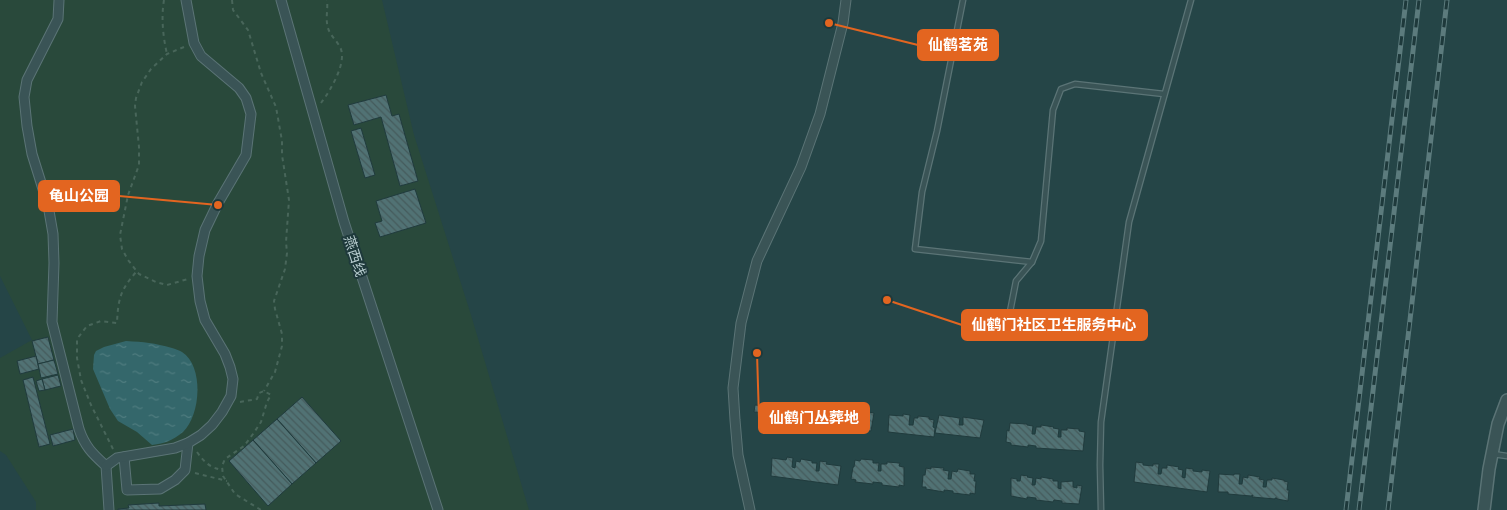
<svg xmlns="http://www.w3.org/2000/svg" width="1507" height="510" viewBox="0 0 1507 510" font-family="'Public Sans','Noto Sans SC',sans-serif">
  <style>
    .park { fill: #29493b }
    .water { fill: url(#water-ripples) }
    .building { fill: url(#building-back-hatch); stroke: #203b3d }
    .lines { fill: none; stroke-linecap: round; stroke-linejoin: round }
    .service-casing { stroke: #5b7476; stroke-width: 7 }
    .minor-casing { stroke: #5b7476; stroke-width: 11 }
    .tertiary-casing { stroke: #5b7476; stroke-width: 14 }
    .path { stroke: #48665a; stroke-width: 2; stroke-dasharray: 4 4; stroke-linecap: butt }
    .service { stroke: #3a5456; stroke-width: 4.5 }
    .minor { stroke: #3a5456; stroke-width: 9 }
    .tertiary { stroke: #3a5456; stroke-width: 11 }
    .rail-casing { stroke: #5c7b7d; stroke-width: 5 }
    .rail { stroke: #1e393b; stroke-width: 3; stroke-dasharray: 9; stroke-linecap: butt }
    .labels { text-anchor: middle; stroke-width: 4; stroke-linejoin: round; paint-order: stroke }
    .street-label { font-size: 14px; fill: #b8cdcf; stroke: #1e393b }
    .leader { fill: none; stroke: #e36520; stroke-width: 2 }
    .callout-dot { fill: #e36520; stroke: #1e393b; stroke-width: 2 }
    .callout { fill: #e36520; stroke: #e36520; stroke-width: 2 }
    .callout-label { font-size: 15px; text-anchor: middle; font-weight: bold; fill: #fff }
  </style>
  <defs>
    <pattern id="water-ripples" width="26" height="14" patternUnits="userSpaceOnUse" patternTransform="scale(1.25)"><rect width="26" height="14" fill="#34676b"/><path d="M2 4q2-2 4 0t4 0M15 11q2-2 4 0t4 0" fill="none" stroke="#4f7c7f"/></pattern>
    <pattern id="building-back-hatch" width="6" height="6" patternUnits="userSpaceOnUse" patternTransform="scale(1.25)"><rect width="6" height="6" fill="#517274"/><path d="M-1 5l2 2M0 0l6 6M5-1l2 2" fill="none" stroke="#455b5c"/></pattern>
  </defs>
  <rect width="100%" height="100%" fill="#254547"/>
  <path class="park" d="M0,0H382L414,135L471,315L529,510H36V502L6,455L0,451V358L32,340L0,276Z"/>
  <path class="water" d="M126,341C144,342 154,343 172,348C175,349 179,350 182,352C204,366 201,415 183,432C172,441 165,443 152,445L137,432L118,421L110,409L93,369L94,355L96,351L104,347Z"/>
  <g class="building">
    <path d="M386,95L392,116L399,114L418,181L400,186L381,117L354,125L348,105Z"/>
    <path d="M361,128L375,175L365,178L351,131Z"/>
    <path d="M415,189L426,223L380,237L375,223L382,221L376,201Z"/>
    <path d="M48,337L54,360L38,364L32,341Z"/>
    <path d="M36,356L39,369L20,374L17,361Z"/>
    <path d="M54,360L58,374L41,378L38,364Z"/>
    <path d="M58,375L61,386L45,390L42,379Z"/>
    <path d="M33,377L50,444L39,447L23,380Z"/>
    <path d="M42,379L45,390L39,391L36,381Z"/>
    <path d="M302,397L341,441L316,463L277,419Z"/>
    <path d="M755,405L779,407L778,414L754,412Z"/>
    <path d="M829,407L850,410L849,417H853V409L874,413L871,431L825,425Z"/>
    <path d="M903,414L910,415L909,425H913L914,418H918V416L929,417V419L934,420L933,427L935,428L934,437L888,432L889,415L903,416Z"/>
    <path d="M939,415L960,418L959,425H963V417L984,420L980,438L935,433Z"/>
    <path d="M277,419L316,463L292,484L253,440Z"/>
    <path d="M1010,423L1027,424V425L1033,426L1032,434H1035L1036,427H1041V425L1054,427L1053,428L1059,429L1058,437H1061V430H1067V428L1079,429V431L1085,432L1083,451L1036,448V446L1028,445V447L1011,445V443L1006,442L1007,430L1009,431Z"/>
    <path d="M73,429L75,440L53,446L50,435Z"/>
    <path d="M253,440L292,484L268,506L229,461Z"/>
    <path d="M787,457L793,458L792,467L795,468L796,461L800,462L801,459L812,461V463H817L816,471H819L820,461L827,462L826,464L841,466L838,485L771,476L772,458L786,460Z"/>
    <path d="M861,459L873,460V463H879L878,471H881V464H887V462L900,463L899,466L904,467V486L899,485V487L882,485V483L873,482V484L855,482L856,480L851,479L853,467H854L855,460L860,461Z"/>
    <path d="M1136,462L1143,463V465L1153,466V464H1159L1158,474H1161L1162,468H1167V465L1179,467L1178,469L1183,470L1182,477L1185,478L1186,468L1193,469V471L1202,472V470L1210,471L1207,492L1134,482Z"/>
    <path d="M931,467L944,468L943,470L949,471L948,479H951L952,471L957,472L958,469L970,471V474H975L974,481H976L975,494L970,493V495L953,493V491L944,490V492L926,489V487H922L923,475H925L926,468L931,469Z"/>
    <path d="M1219,474L1234,475V474H1240L1239,484H1242L1243,477L1248,478V475L1260,477L1259,479L1264,480L1263,487H1266L1267,480H1272V478L1284,480V481L1288,482L1287,490H1289L1288,501L1277,499V498H1275V499L1252,497L1253,495L1251,496L1228,494V492H1218Z"/>
    <path d="M1021,475L1028,476L1027,477L1033,478L1032,485H1035L1036,478L1041,479V477L1053,479V481H1058V488L1061,489V482L1073,481V487L1077,488V485L1082,486L1079,504L1062,503V501L1054,500L1053,502L1036,500V498L1027,497V499L1011,496V478L1017,479V481H1020Z"/>
    <path d="M159,503V506L205,504L206,510H118V509L129,508L128,505Z"/>
  </g>
  <g class="lines">
    <g class="service-casing">
      <g id="service">
        <path d="M963,0L937,131L922,192L915,249L1032,262"/>
        <path d="M1114,336L1025,327L1008,322L1016,281L1032,262L1041,241L1053,110L1061,89L1075,84L1164,94"/>
        <path d="M1493,454L1507,456"/>
        <path d="M1101,510L1100,465L1101,422L1129,222L1191,0"/>
      </g>
    </g>
    <g class="minor-casing">
      <g id="minor">
        <path d="M59,0L58,19L27,80L24,97L27,126L32,154L48,205L53,234L54,263L52,322L79,429C85,447 93,454 106,466L109,510"/>
        <path d="M281,0L344,222L438,510"/>
        <path d="M124,457L127,490L160,489L175,480L185,470L188,443"/>
        <path d="M106,466L117,458L175,448L188,443L201,435L212,425L222,412L231,396L233,379L230,367L225,354L205,320L200,301L197,276L199,256L205,230L218,203L246,155L251,114L246,98L239,88L201,56L194,43L186,0"/>
        <path d="M750,510L738,455L735,420L733,388L741,323L757,261L801,167L820,114L843,23L846,0"/>
      </g>
    </g>
    <g class="tertiary-casing">
      <path id="tertiary" d="M1484,510L1489,469L1498,424L1507,400"/>
    </g>
    <g class="path">
      <path d="M164,0C161,17 163,37 167,54"/>
      <path d="M232,0L233,10L248,30L261,73L276,107L282,141V155L289,200L286,242L287,253L285,269L274,301L275,309L282,334V346L275,372L264,391"/>
      <path d="M184,47L167,54L151,69L142,82L136,98L135,106L139,147V165L128,195L120,235L122,249L128,260L139,274L156,282L167,285L188,279"/>
      <path d="M321,103C330,91 348,62 340,47C335,38 328,34 327,23C326,16 328,8 327,0"/>
      <path d="M240,402L257,399L259,393L264,391L271,395L267,402L261,422L253,434L244,446L225,459L222,466L223,476L235,494L261,510"/>
      <path d="M113,449L91,405L81,380L77,358V339L87,326L101,321L117,323C118,298 121,289 137,271"/>
      <path d="M197,452C204,462 210,468 223,470"/>
      <path d="M195,473L227,481"/>
    </g>
    <use href="#service" class="service"/>
    <use href="#minor" class="minor"/>
    <use href="#tertiary" class="tertiary"/>
    <g class="rail-casing">
      <g id="rail">
        <path d="M1346,510L1406,0"/>
        <path d="M1359,510L1419,0"/>
        <path d="M1388,510L1447,0"/>
      </g>
    </g>
    <use href="#rail" class="rail"/>
  </g>
  <g class="labels">
    <g class="street-label">
      <text transform="translate(355 256) rotate(72)" y="5">燕西线</text>
    </g>
  </g>
  <path class="leader" d="M829 23L918 45M218 205L119 196M887 300L962 325M757 353L759 418"/>
  <g class="callout-dot">
    <circle cx="829" cy="23" r="5"/>
    <circle cx="218" cy="205" r="5"/>
    <circle cx="887" cy="300" r="5"/>
    <circle cx="757" cy="353" r="5"/>
  </g>
  <g class="callout">
    <rect x="918" y="30" width="80" height="30" rx="5"/>
    <rect x="39" y="181" width="80" height="30" rx="5"/>
    <rect x="962" y="310" width="185" height="30" rx="5"/>
    <rect x="759" y="403" width="110" height="30" rx="5"/>
  </g>
  <g class="callout-label">
    <text x="958" y="50">仙鹤茗苑</text>
    <text x="79" y="201">龟山公园</text>
    <text x="1054" y="330">仙鹤门社区卫生服务中心</text>
    <text x="814" y="423">仙鹤门丛葬地</text>
  </g>
</svg>
